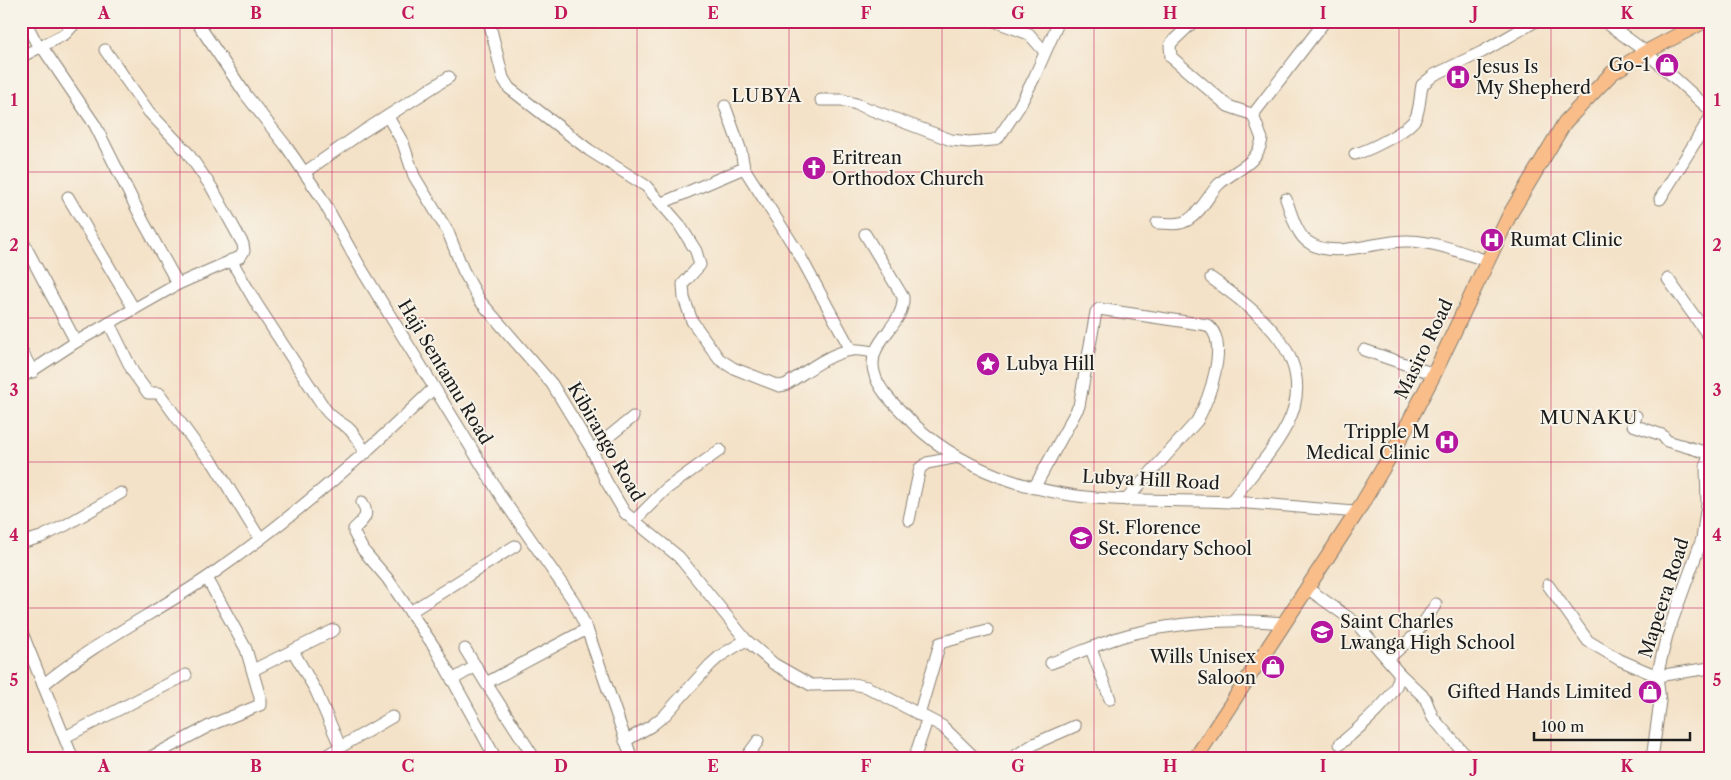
<svg xmlns="http://www.w3.org/2000/svg" width="1731" height="780" viewBox="0 0 1731 780" font-family="'Libre Caslon Text',serif">
  <style>
    .lines { fill: none; stroke-linecap: round; stroke-linejoin: round }
    .minor-casing { stroke: #887f72; stroke-width: 13 }
    .major-casing { stroke: #887f72; stroke-width: 16 }
    .minor { stroke: #fff; stroke-width: 11 }
    .major { stroke: #f8bd89; stroke-width: 14 }
    .grid { fill: none; stroke: #c2185b; stroke-width: 1; stroke-opacity: 0.55 }
    .labels { text-anchor: middle; stroke-width: 4; stroke-linejoin: round; paint-order: stroke }
    .poi-label { font-size: 18px; fill: #1c1c1c; stroke: #f7f3e8; text-anchor: start }
    .street-label { font-size: 18px; fill: #1c1c1c; stroke: #f7f3e8 }
    .neighbourhood-label { font-size: 19px; letter-spacing: 1px; fill: #1c1c1c; stroke: #f7f3e8 }
    .neatline { fill: none; stroke: #c2185b; stroke-width: 2 }
    .grid-label { font-size: 16px; text-anchor: middle; font-weight: bold; fill: #c2185b }
  </style>
  <rect width="100%" height="100%" fill="#f7f3e8"/>
  <filter id="ink" filterUnits="userSpaceOnUse"><feTurbulence type="fractalNoise" baseFrequency=".02" numOctaves="2"/><feDisplacementMap in="SourceGraphic" scale="10" xChannelSelector="R" yChannelSelector="G"/><feConvolveMatrix kernelMatrix="1 2 1 2 8 2 1 2 1" color-interpolation-filters="sRGB"/></filter>
  <filter id="wash" filterUnits="userSpaceOnUse"><feTurbulence type="fractalNoise" baseFrequency=".0096" numOctaves="4" result="noise"/><feDisplacementMap in="SourceGraphic" scale="20" xChannelSelector="R" yChannelSelector="G"/><feGaussianBlur stdDeviation="1.12" result="paint"/><feColorMatrix in="noise" values="0 0 0 0 0 0 0 0 0 0 0 0 0 0 0 0 0 1.4 0 .05"/><feComposite in="paint" operator="in"/></filter>
  <g filter="url(#wash)">
    <rect width="100%" height="100%" fill="#f4e2c8"/>
  </g>
  <g filter="url(#ink)">
    <g class="lines">
      <g class="minor-casing">
        <g id="minor">
          <path d="M25,21L39,48"/>
          <path d="M196,21L246,95L286,146L321,197L359,265L502,498L573,600L587,629L632,759"/>
          <path d="M489,21L503,78L509,88L589,150L646,186L679,224L696,251L700,265L683,284L684,298L692,321L719,359L733,368L779,386L785,385C805,373 827,354 851,350C858,349 867,351 874,352"/>
          <path d="M994,21L1029,34L1045,52"/>
          <path d="M1194,21L1172,42L1170,46L1171,57L1228,106L1254,115"/>
          <path d="M1604,21L1646,52L1710,110"/>
          <path d="M105,50L149,112L187,152L212,188L243,244L244,251L240,257L178,284"/>
          <path d="M21,57L65,34L77,21"/>
          <path d="M821,100H842L856,104L951,140L969,142L993,140L999,137L1019,107L1034,78L1059,21"/>
          <path d="M725,106L741,151L744,168L799,254L851,350"/>
          <path d="M388,117L403,143L414,176L448,232L463,270L480,301L552,384L592,450L606,481L625,513L679,557L746,640L774,664L811,685L853,684L867,687L942,726L976,759"/>
          <path d="M1355,154C1370,150 1406,132 1415,119C1420,111 1420,94 1422,85L1434,75L1482,52L1536,21"/>
          <path d="M305,172L364,131L449,77"/>
          <path d="M68,197L134,309"/>
          <path d="M1286,199C1291,212 1296,234 1308,242C1333,261 1380,239 1409,241C1436,242 1461,252 1487,261"/>
          <path d="M1660,199L1710,118"/>
          <path d="M662,203L744,168"/>
          <path d="M1157,223C1168,223 1178,226 1188,220C1201,212 1208,196 1218,185C1235,168 1257,167 1262,139L1254,118L1255,112L1325,21"/>
          <path d="M865,234L903,297C905,326 866,341 874,372C878,389 892,402 904,414C955,470 1038,496 1112,499C1151,501 1190,500 1229,502C1272,504 1315,509 1357,512"/>
          <path d="M21,238L76,342"/>
          <path d="M231,260L256,303L325,409C333,419 337,420 347,427C355,433 360,445 366,453"/>
          <path d="M1211,278C1252,308 1310,349 1294,407C1286,439 1250,475 1231,502"/>
          <path d="M1668,279L1710,338"/>
          <path d="M109,323L133,372L148,393H159L196,444L214,464L260,539"/>
          <path d="M21,350L33,372"/>
          <path d="M1364,350L1434,374"/>
          <path d="M21,378L76,342L178,284L143,221L95,125L42,47"/>
          <path d="M1636,416L1633,425L1662,435L1667,441L1708,453"/>
          <path d="M592,450L633,417"/>
          <path d="M1034,488L1079,406L1096,312L1099,309L1207,325C1231,341 1208,401 1197,421L1126,500"/>
          <path d="M362,502C370,516 364,519 354,529V533L363,550L387,578L435,648L496,759"/>
          <path d="M909,520L920,468L927,463L958,457"/>
          <path d="M634,521L666,489L720,450"/>
          <path d="M21,543L41,537L66,525L121,493"/>
          <path d="M1548,585L1588,641L1620,660L1657,676L1710,668"/>
          <path d="M1307,588L1356,623L1399,673C1402,694 1355,731 1340,744"/>
          <path d="M410,612L515,546"/>
          <path d="M21,630L73,759"/>
          <path d="M465,649L486,683"/>
          <path d="M1091,649L1110,699"/>
          <path d="M293,651L316,691L340,746"/>
          <path d="M1388,659L1416,634L1436,604"/>
          <path d="M1051,663C1077,654 1104,641 1131,634C1181,622 1233,618 1284,623"/>
          <path d="M253,670L334,630"/>
          <path d="M1399,673L1425,698L1433,718L1469,759"/>
          <path d="M452,680L476,666"/>
          <path d="M43,685C94,643 153,614 208,577C289,521 363,457 434,388"/>
          <path d="M919,715L940,643L987,630"/>
          <path d="M65,737L186,675"/>
          <path d="M625,741L651,726L665,715L710,665L720,656L746,640"/>
          <path d="M147,759L213,724L260,705V697L246,649L207,578"/>
          <path d="M320,759L392,717"/>
          <path d="M535,759L486,683L587,629"/>
          <path d="M745,759L758,741"/>
          <path d="M914,759L927,720"/>
          <path d="M1010,759L1036,743L1075,726"/>
          <path d="M1652,759L1660,701L1657,676L1667,635L1702,539L1707,504L1706,466L1710,449"/>
        </g>
      </g>
      <g class="major-casing">
        <path id="major" d="M1195,759L1357,512L1399,441L1434,374L1510,214L1565,122L1612,73L1646,52L1705,21"/>
      </g>
      <use href="#minor" class="minor"/>
      <use href="#major" class="major"/>
    </g>
  </g>
  <path class="grid" d="M180,21V759M332,21V759M485,21V759M637,21V759M789,21V759M942,21V759M1094,21V759M1246,21V759M1399,21V759M1551,21V759M21,172H1710M21,318H1710M21,462H1710M21,608H1710"/>
  <defs>
    <g id="shop-disc" transform="scale(1.25)"><circle r="9.5" fill="#b5179e" stroke="#f7f3e8"/><path d="M-5-2.5h2.3a2.7 3.5 0 0 1 5.4 0H5L5.5 6h-11ZM-1.5-2.5h3a1.5 2.3 0 0 0-3 0Z" fill="#fff"/></g>
    <g id="hospital-disc" transform="scale(1.25)"><circle r="9.5" fill="#b5179e" stroke="#f7f3e8"/><path d="M-5-5h3v3.5h4V-5h3V5h-3V1.5h-4V5h-3Z" fill="#fff"/></g>
    <g id="church-disc" transform="scale(1.25)"><circle r="9.5" fill="#b5179e" stroke="#f7f3e8"/><path d="M-1.2-6h2.4v3.5h3.3v2.4h-3.3V6h-2.4V-.1h-3.3v-2.4h3.3Z" fill="#fff"/></g>
    <g id="sight-disc" transform="scale(1.25)"><circle r="9.5" fill="#b5179e" stroke="#f7f3e8"/><path d="M0-6L1.8-2.2L6-1.7L2.9 1.2L3.7 5.4L0 3.3L-3.7 5.4L-2.9 1.2L-6-1.7L-1.8-2.2Z" fill="#fff"/></g>
    <g id="school-disc" transform="scale(1.25)"><circle r="9.5" fill="#b5179e" stroke="#f7f3e8"/><path d="M0-5L7-2L0 1L-7-2ZM-4 1L0 2.5L4 1V4Q0 6-4 4Z" fill="#fff"/></g>
  </defs>
  <g fill-rule="evenodd">
    <use href="#shop-disc" x="1667" y="65"/>
    <use href="#hospital-disc" x="1458" y="77"/>
    <use href="#church-disc" x="814" y="168"/>
    <use href="#hospital-disc" x="1492" y="240"/>
    <use href="#sight-disc" x="988" y="364"/>
    <use href="#hospital-disc" x="1447" y="442"/>
    <use href="#school-disc" x="1081" y="538"/>
    <use href="#school-disc" x="1322" y="632"/>
    <use href="#shop-disc" x="1273" y="667"/>
    <use href="#shop-disc" x="1650" y="692"/>
  </g>
  <g class="labels">
    <g class="poi-label">
      <text x="1650" y="71" text-anchor="end">Go-1</text>
      <text x="1476" y="73">Jesus Is<tspan x="1476" dy="21">My Shepherd</tspan></text>
      <text x="832" y="164">Eritrean<tspan x="832" dy="21">Orthodox Church</tspan></text>
      <text x="1510" y="246">Rumat Clinic</text>
      <text x="1006" y="370">Lubya Hill</text>
      <text x="1430" y="438" text-anchor="end">Tripple M<tspan x="1430" dy="21">Medical Clinic</tspan></text>
      <text x="1098" y="534">St. Florence<tspan x="1098" dy="21">Secondary School</tspan></text>
      <text x="1340" y="628">Saint Charles<tspan x="1340" dy="21">Lwanga High School</tspan></text>
      <text x="1256" y="663" text-anchor="end">Wills Unisex<tspan x="1256" dy="21">Saloon</tspan></text>
      <text x="1632" y="698" text-anchor="end">Gifted Hands Limited</text>
    </g>
    <g class="street-label">
      <text transform="translate(1424 349) rotate(-64)" y="6">Masiro Road</text>
      <text transform="translate(445 372) rotate(59)" y="6">Haji Sentamu Road</text>
      <text transform="translate(606 442) rotate(60)" y="6">Kibirango Road</text>
      <text transform="translate(1151 480) rotate(3)" y="6">Lubya Hill Road</text>
      <text transform="translate(1664 598) rotate(-72)" y="6">Mapeera Road</text>
    </g>
    <g class="neighbourhood-label">
      <text x="767" y="102">LUBYA</text>
      <text x="1589" y="424">MUNAKU</text>
    </g>
  </g>
  <rect width="1731" height="780" fill="none" stroke="#f7f3e8" stroke-width="55"/>
  <path d="M1534 732v8h156v-8" fill="none" stroke="#1c1c1c" stroke-width="2.5"/>
  <text x="1541" y="732" font-size="15" fill="#1c1c1c" stroke="#f7f3e8" stroke-width="4" paint-order="stroke">100 m</text>
  <rect x="28" y="28" width="1676" height="724" class="neatline"/>
  <g class="grid-label">
    <text x="104" y="19">A</text>
    <text x="256" y="19">B</text>
    <text x="408" y="19">C</text>
    <text x="561" y="19">D</text>
    <text x="713" y="19">E</text>
    <text x="866" y="19">F</text>
    <text x="1018" y="19">G</text>
    <text x="1170" y="19">H</text>
    <text x="1323" y="19">I</text>
    <text x="1475" y="19">J</text>
    <text x="1627" y="19">K</text>
    <text x="14" y="106">1</text>
    <text x="1717" y="106">1</text>
    <text x="14" y="251">2</text>
    <text x="1717" y="251">2</text>
    <text x="14" y="396">3</text>
    <text x="1717" y="396">3</text>
    <text x="14" y="541">4</text>
    <text x="1717" y="541">4</text>
    <text x="14" y="686">5</text>
    <text x="1717" y="686">5</text>
    <text x="104" y="772">A</text>
    <text x="256" y="772">B</text>
    <text x="408" y="772">C</text>
    <text x="561" y="772">D</text>
    <text x="713" y="772">E</text>
    <text x="866" y="772">F</text>
    <text x="1018" y="772">G</text>
    <text x="1170" y="772">H</text>
    <text x="1323" y="772">I</text>
    <text x="1475" y="772">J</text>
    <text x="1627" y="772">K</text>
  </g>
</svg>
